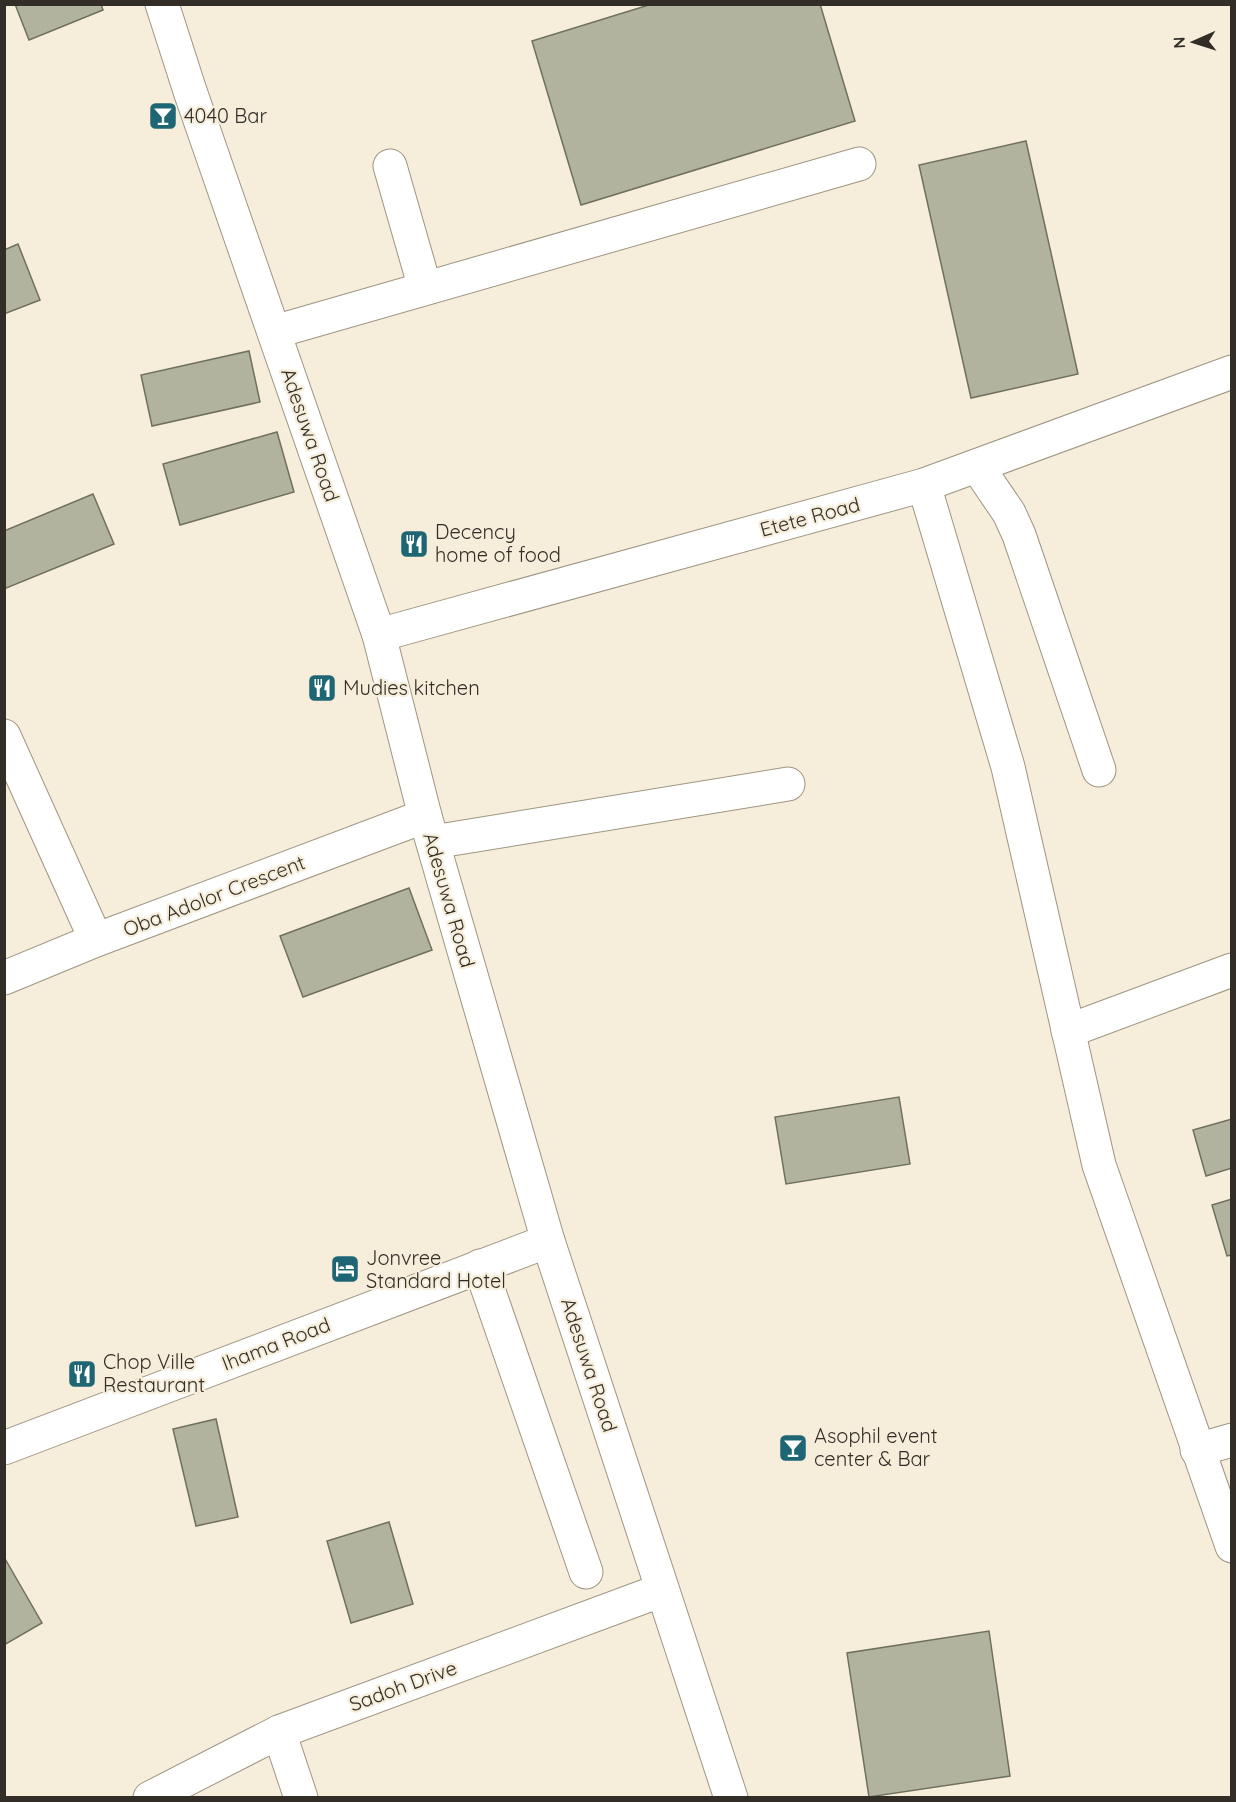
<svg xmlns="http://www.w3.org/2000/svg" width="1236" height="1802" viewBox="0 0 1236 1802" font-family="Quicksand,sans-serif">
  <style>
    .building { fill: #b2b39f; stroke: #6f705e; stroke-width: 1.5 }
    .lines { fill: none; stroke-linecap: round; stroke-linejoin: round }
    .minor-casing { stroke: #9e9583; stroke-width: 35 }
    .minor { stroke: #fff; stroke-width: 33 }
    .labels { text-anchor: middle; stroke-width: 4.5; stroke-linejoin: round; paint-order: stroke }
    .poi-label { font-size: 20px; fill: #322e27; stroke: #f6edda; text-anchor: start }
    .street-label { font-size: 20px; fill: #322e27; stroke: #f6edda }
  </style>
  <rect width="100%" height="100%" fill="#f6edda"/>
  <g class="building">
    <path d="M15,4H101L103,10L29,40Z"/>
    <path d="M652,4H820L855,121L581,205L532,41Z"/>
    <path d="M1026,141L1078,374L971,398L919,165Z"/>
    <path d="M18,244L40,300L4,314V250Z"/>
    <path d="M249,351L260,402L152,426L141,375Z"/>
    <path d="M277,432L294,492L180,525L163,464Z"/>
    <path d="M93,494L114,544L4,589V531Z"/>
    <path d="M409,888L432,950L303,997L280,936Z"/>
    <path d="M899,1097L910,1164L786,1184L775,1117Z"/>
    <path d="M1232,1119V1168L1206,1176L1193,1130Z"/>
    <path d="M1232,1199V1255L1227,1256L1212,1205Z"/>
    <path d="M216,1419L238,1517L196,1526L173,1429Z"/>
    <path d="M389,1522L413,1604L351,1623L327,1541Z"/>
    <path d="M4,1557L42,1623L4,1645Z"/>
    <path d="M989,1631L1010,1776L869,1797L847,1653Z"/>
  </g>
  <g class="lines">
    <g class="minor-casing">
      <g id="minor">
        <path d="M162,4L190,91L379,635L425,816L548,1241L731,1798"/>
        <path d="M390,166L425,288"/>
        <path d="M274,332L859,164"/>
        <path d="M977,466L1009,513L1019,535L1099,770"/>
        <path d="M924,485L1008,767L1099,1165L1232,1546"/>
        <path d="M379,635L924,485L1232,372"/>
        <path d="M4,736L96,940"/>
        <path d="M433,842L788,784"/>
        <path d="M4,978L96,940L425,816"/>
        <path d="M1068,1031L1232,970"/>
        <path d="M480,1266L586,1572"/>
        <path d="M4,1448L548,1241"/>
        <path d="M1197,1450L1232,1440"/>
        <path d="M279,1732L301,1798"/>
        <path d="M150,1798L279,1732L662,1590"/>
      </g>
    </g>
    <use href="#minor" class="minor"/>
  </g>
  <defs>
    <g id="bar-square" transform="scale(1.5)"><rect x="-9" y="-9" width="18" height="18" rx="4" fill="#1e6674" stroke="#f6edda"/><path d="M-6-5H6L.8 .8V4.5H3.5V6h-7V4.5H-.8V.8Z" fill="#fff"/></g>
    <g id="restaurant-square" transform="scale(1.5)"><rect x="-9" y="-9" width="18" height="18" rx="4" fill="#1e6674" stroke="#f6edda"/><path d="M-5-6h1v4h1v-4h1v4h1v-4h1v5L-1.5 .5V6h-2V.5L-5-1ZM5-6V6H3V1.5H1.5Q1.5-4 5-6Z" fill="#fff"/></g>
    <g id="hotel-square" transform="scale(1.5)"><rect x="-9" y="-9" width="18" height="18" rx="4" fill="#1e6674" stroke="#f6edda"/><path d="M-6-4.5h1.5V1H6V5H4.5V3h-9V5H-6ZM-4 0a1.8 1.8 0 1 1 3.6 0ZM.5 0V-2.5h3Q6-2.5 6 0Z" fill="#fff"/></g>
  </defs>
  <g fill-rule="evenodd">
    <use href="#bar-square" x="163" y="116"/>
    <use href="#restaurant-square" x="414" y="544"/>
    <use href="#restaurant-square" x="322" y="688"/>
    <use href="#hotel-square" x="345" y="1269"/>
    <use href="#restaurant-square" x="82" y="1374"/>
    <use href="#bar-square" x="793" y="1448"/>
  </g>
  <g class="labels">
    <g class="poi-label">
      <text x="184" y="123">4040 Bar</text>
      <text x="435" y="539">Decency<tspan x="435" dy="23">home of food</tspan></text>
      <text x="343" y="695">Mudies kitchen</text>
      <text x="366" y="1265">Jonvree<tspan x="366" dy="23">Standard Hotel</tspan></text>
      <text x="103" y="1369">Chop Ville<tspan x="103" dy="23">Restaurant</tspan></text>
      <text x="814" y="1443">Asophil event<tspan x="814" dy="23">center &amp; Bar</tspan></text>
    </g>
    <g class="street-label">
      <text transform="translate(310 435) rotate(71)" y="7">Adesuwa Road</text>
      <text transform="translate(810 517) rotate(-15)" y="7">Etete Road</text>
      <text transform="translate(214 896) rotate(-21)" y="7">Oba Adolor Crescent</text>
      <text transform="translate(449 900) rotate(74)" y="7">Adesuwa Road</text>
      <text transform="translate(276 1344) rotate(-21)" y="7">Ihama Road</text>
      <text transform="translate(589 1365) rotate(72)" y="7">Adesuwa Road</text>
      <text transform="translate(403 1686) rotate(-20)" y="7">Sadoh Drive</text>
    </g>
  </g>
  <rect width="1236" height="1802" fill="none" stroke="#322e27" stroke-width="12"/>
  <g transform="translate(1194 42) rotate(267)" stroke="#f6edda" stroke-width="4.5" paint-order="stroke">
  <path d="M0-4.5L10 22L0 15L-10 22Z" fill="#322e27"/>
  <text y="-9" font-size="16" font-weight="bold" text-anchor="middle" fill="#322e27">N</text>
  </g>
</svg>
